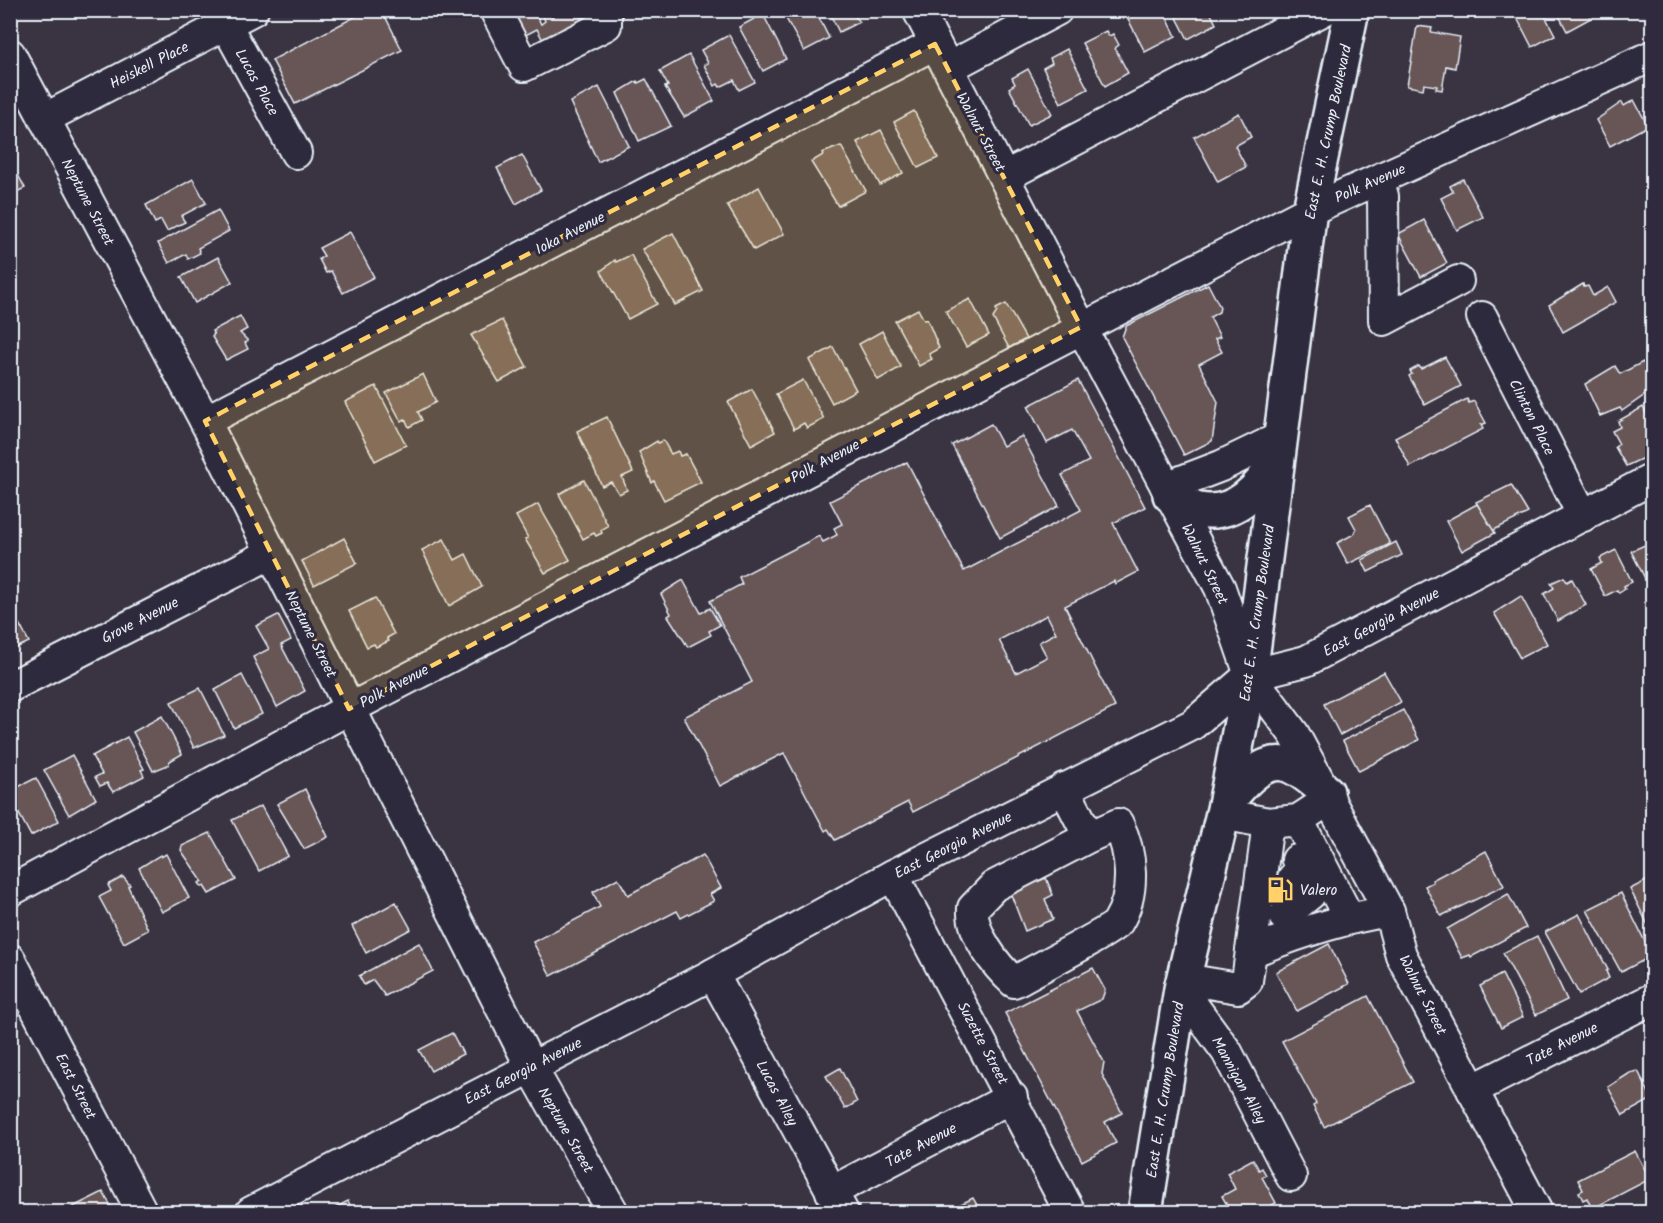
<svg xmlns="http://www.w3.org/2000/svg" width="1663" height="1223" viewBox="0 0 1663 1223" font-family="Kalam,sans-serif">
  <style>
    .building { fill: #685656; stroke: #e8f1f8; stroke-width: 1.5; fill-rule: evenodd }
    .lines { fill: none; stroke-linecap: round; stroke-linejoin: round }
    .minor-casing { stroke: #e8f1f8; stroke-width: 34 }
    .major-casing { stroke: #e8f1f8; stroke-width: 38 }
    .minor { stroke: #2f2a3d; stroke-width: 30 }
    .major { stroke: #2f2a3d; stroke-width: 33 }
    .marked { fill: #ffd166; fill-opacity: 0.2; stroke: #ffd166; stroke-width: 4.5; stroke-dasharray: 12 8; stroke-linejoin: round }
    .labels { text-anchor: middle; stroke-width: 6; stroke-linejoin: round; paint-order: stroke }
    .street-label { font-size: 15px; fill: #e8f1f8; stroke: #2f2a3d }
    .poi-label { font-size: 15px; fill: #e8f1f8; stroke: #2f2a3d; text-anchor: start }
  </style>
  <rect width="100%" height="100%" fill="#3a3342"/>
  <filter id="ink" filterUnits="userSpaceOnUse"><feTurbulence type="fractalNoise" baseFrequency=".0167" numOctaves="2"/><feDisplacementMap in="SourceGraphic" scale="12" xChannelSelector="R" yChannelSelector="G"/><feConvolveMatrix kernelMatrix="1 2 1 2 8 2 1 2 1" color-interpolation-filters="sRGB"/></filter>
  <g filter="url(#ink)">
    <g class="building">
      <path d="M368,10H382L402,50L295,104L272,60Z"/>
      <path d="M501,10H534L541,24L545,21L543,16L550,13L552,17L561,10H578L584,24L545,44L537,29L516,40Z"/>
      <path d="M788,10H815L829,38L804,51L783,13Z"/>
      <path d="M828,10H863L864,11L855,16L859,22L839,32Z"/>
      <path d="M1145,10H1163L1176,36L1145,52L1128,19Z"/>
      <path d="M1173,10H1209L1216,24L1188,39Z"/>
      <path d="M1513,10H1542L1555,35L1532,47Z"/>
      <path d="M1556,10H1587L1591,18L1567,31Z"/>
      <path d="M763,14L786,59L763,71L739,27Z"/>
      <path d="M1417,26L1432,28L1431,32L1460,37L1455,68L1446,66L1442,90L1436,89L1437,86L1424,84L1423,89L1407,86Z"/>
      <path d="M1106,31L1109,36L1113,34L1119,45L1115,48L1128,73L1105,86L1082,43Z"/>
      <path d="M729,35L755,82L739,90L734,80L720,87L718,84L715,86L704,65L708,63L701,50Z"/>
      <path d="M1067,49L1088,89L1061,103L1043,68L1052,63L1050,58Z"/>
      <path d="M689,55L714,101L684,117L665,87L668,86L660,71Z"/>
      <path d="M1028,69L1052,114L1029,125L1009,88L1015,84L1012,78Z"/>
      <path d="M646,79L671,126L639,141L617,93L637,81L638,83Z"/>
      <path d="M599,87L629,146L598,162L570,102Z"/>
      <path d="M1634,100L1648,126L1610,146L1596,120L1622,102L1624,106Z"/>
      <path d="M914,111L938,158L918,168L894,122Z"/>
      <path d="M1239,113L1251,137L1235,146L1246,167L1218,182L1194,137Z"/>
      <path d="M881,130L903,173L880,185L857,142Z"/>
      <path d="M841,146L866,191L838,206L811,162L823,155L822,153Z"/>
      <path d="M522,155L541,190L516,204L497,168Z"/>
      <path d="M11,162L25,188L10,195V162Z"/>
      <path d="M193,179L206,203L181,216L185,222L167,231L161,220L155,223L146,205Z"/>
      <path d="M1463,179L1483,217L1457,230L1441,198L1453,192L1450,186Z"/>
      <path d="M759,187L784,234L754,250L727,205Z"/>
      <path d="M218,210L229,231L198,248L200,253L188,259L186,254L169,263L158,243Z"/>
      <path d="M1424,220L1447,263L1421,277L1398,234Z"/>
      <path d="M350,232L374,277L343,293L331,271L326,273L319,259L324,256L319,248Z"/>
      <path d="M673,233L703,291L675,305L642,249Z"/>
      <path d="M631,255L657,304L628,319L601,271L615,260L616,262Z"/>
      <path d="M218,257L232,282L195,303L181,277Z"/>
      <path d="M1208,284L1220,307L1219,312L1210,317L1220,337L1215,339L1222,352L1199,364L1218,402L1212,441L1184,455L1122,337L1126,326Z"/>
      <path d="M1583,284L1584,287L1588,286L1593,296L1608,287L1616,302L1563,332L1549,305Z"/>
      <path d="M970,299L989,335L966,347L946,311Z"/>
      <path d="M1006,304L1026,339L1009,348L993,318L997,312L996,309Z"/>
      <path d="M918,309L924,320L927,319L939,348L929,354L932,359L919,366L895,321Z"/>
      <path d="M240,316L247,329L240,333L248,341L245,343L248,349L226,360L212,337L214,334L212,331Z"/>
      <path d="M502,320L527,367L499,382L471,335Z"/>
      <path d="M882,331L901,367L878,380L859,344Z"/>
      <path d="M833,347L856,390L832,403L809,360Z"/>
      <path d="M1445,357L1461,386L1425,405L1409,376L1412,374L1410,371L1419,366L1421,369Z"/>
      <path d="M1643,362L1649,373L1652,371V390L1622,411L1620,408L1600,416L1585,384L1615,366L1620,374Z"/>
      <path d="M423,374L436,402L418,412L422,420L409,427L405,419L401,421L386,393Z"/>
      <path d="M803,380L824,419L807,428L804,423L794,429L776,394Z"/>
      <path d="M1078,380L1145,507L1113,523L1138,572L1115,584L1114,581L1065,606L1115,707L913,812L908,802L835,840L828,829L825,831L784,753L720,786L684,717L752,682L710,601L742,584L739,577L819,536L823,542L837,535L834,528L842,524L830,501L907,462L964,571L1081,510L1062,475L1089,461L1072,430L1047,443L1028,406ZM1047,615L1056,633L1039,642L1047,657L1016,673L999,640Z"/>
      <path d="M376,386L406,445L375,461L345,402Z"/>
      <path d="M752,389L775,432L751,445L728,402Z"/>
      <path d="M1467,399L1469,403L1474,401L1486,423L1481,425L1483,429L1410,467L1395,437Z"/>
      <path d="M1643,407L1652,425V454L1626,466L1615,447L1619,444L1612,431L1620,427L1618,421Z"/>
      <path d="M607,417L633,472L622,477L627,490L619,494L611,482L602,486L577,431Z"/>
      <path d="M991,424L1003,446L1022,436L1059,506L1000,538L952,445Z"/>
      <path d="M663,440L671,454L678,451L680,456L686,454L701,482L664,500L654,481L652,483L639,452L657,441L658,443Z"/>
      <path d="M584,480L608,526L601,530L602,533L596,536L594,533L583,539L559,494Z"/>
      <path d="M1511,485L1528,513L1492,531L1476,502Z"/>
      <path d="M538,504L570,560L545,573L525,539L528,538L516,516Z"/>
      <path d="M1477,504L1495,533L1462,551L1446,521Z"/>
      <path d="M1370,505L1390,544L1348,564L1337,543L1354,534L1356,529L1349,516Z"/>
      <path d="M344,538L357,563L314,585L302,561Z"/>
      <path d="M444,539L455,560L466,554L482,587L449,606L422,550Z"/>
      <path d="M1396,542L1402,555L1368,572L1362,560Z"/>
      <path d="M1652,542V592L1631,551Z"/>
      <path d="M1616,550L1632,582L1624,586L1625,589L1619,593L1617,590L1605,596L1591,569L1602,563L1600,558Z"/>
      <path d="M1564,577L1567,582L1572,579L1586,605L1558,621L1544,594L1554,588L1551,583Z"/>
      <path d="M683,580L701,613L710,608L720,625L709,631L711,635L688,647L668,616L671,614L661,594Z"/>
      <path d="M1521,596L1547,644L1520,658L1494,613Z"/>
      <path d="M375,598L394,634L387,638L389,641L376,647L374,644L367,647L349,611Z"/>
      <path d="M10,607L29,642L10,651Z"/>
      <path d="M278,615L291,640L281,645L305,691L277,707L253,657L269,649L256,626Z"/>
      <path d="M1384,672L1401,702L1340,735L1324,704Z"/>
      <path d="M242,675L262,714L234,728L215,690Z"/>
      <path d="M200,688L224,735L194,748L171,702Z"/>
      <path d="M1403,710L1419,740L1359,771L1343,741Z"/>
      <path d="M162,716L182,754L170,761L168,765L153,771L133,732Z"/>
      <path d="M127,737L144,769L141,770L144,776L113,792L107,783L100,786L95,777L102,774L92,756Z"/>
      <path d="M72,755L96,799L69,815L44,770Z"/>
      <path d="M36,778L59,821L31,836L10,797V791Z"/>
      <path d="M305,789L328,837L304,849L277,804Z"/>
      <path d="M261,806L288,856L259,871L232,820Z"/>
      <path d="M210,833L236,880L209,894L204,886L202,887L199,883L202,881L181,850L182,846Z"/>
      <path d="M1486,851L1504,886L1441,916L1425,886L1433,882L1432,880Z"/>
      <path d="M166,854L189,898L162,912L139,868L160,855L161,857Z"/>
      <path d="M703,855L721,888L710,894L714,901L681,918L677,911L551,976L533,942L600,907L593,892L618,878L628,895Z"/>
      <path d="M123,877L130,885L128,886L148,930L124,943L99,897L111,891L108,885Z"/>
      <path d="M1046,878L1053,895L1045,899L1053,919L1025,931L1010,892Z"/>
      <path d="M1652,878V933L1630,889Z"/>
      <path d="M1621,893L1652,956L1621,972L1587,910Z"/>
      <path d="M1508,894L1526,928L1471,957L1470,955L1462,958L1447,929Z"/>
      <path d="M396,902L411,929L366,953L352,926Z"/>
      <path d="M1579,914L1608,970L1606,971L1609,978L1579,994L1545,932Z"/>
      <path d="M1537,936L1567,1000L1536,1015L1503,953Z"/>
      <path d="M419,943L433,971L385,996L373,980L364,985L359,976Z"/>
      <path d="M1329,944L1349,984L1297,1011L1276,972Z"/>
      <path d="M1093,968L1105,990L1102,999L1077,1011L1104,1062L1102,1074L1122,1113L1105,1122L1116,1143L1082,1161L1005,1013Z"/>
      <path d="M1502,974L1523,1017L1501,1028L1480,986Z"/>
      <path d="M1368,996L1413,1082L1324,1127L1313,1106L1316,1104L1282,1041Z"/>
      <path d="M452,1033L463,1054L431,1071L419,1050Z"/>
      <path d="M840,1068L857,1102L845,1109L826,1076Z"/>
      <path d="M1638,1071L1652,1099L1623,1115L1608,1087L1630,1073Z"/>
      <path d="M1635,1151L1650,1179L1592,1209L1587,1198L1583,1200L1579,1192L1583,1190L1578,1180Z"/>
      <path d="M1253,1159L1259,1170L1262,1168L1266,1175L1262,1177L1276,1203L1258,1212H1226L1223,1207L1227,1205L1222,1196L1235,1189L1227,1173Z"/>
      <path d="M103,1192L114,1212H63Z"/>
      <path d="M973,1198L981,1212H945Z"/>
      <path d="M348,1201L354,1212H327Z"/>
    </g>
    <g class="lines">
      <g class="minor-casing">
        <g id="minor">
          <path d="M218,10L296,153"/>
          <path d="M495,10L524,66L606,25V10"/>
          <path d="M918,10L1081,327L1220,588L1250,675L1294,734L1389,911L1401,955L1537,1212"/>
          <path d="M10,54L205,421L531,1067L613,1212"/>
          <path d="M948,68L1057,10"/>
          <path d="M44,119L253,10"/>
          <path d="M1004,177L1324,10"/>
          <path d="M1378,180L1383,196L1384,320L1458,281"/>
          <path d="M1482,317L1583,516"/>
          <path d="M205,421L935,44"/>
          <path d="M1166,487L1221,466L1281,437"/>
          <path d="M10,687L270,554"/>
          <path d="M1064,788L1089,837L1118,824C1132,852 1136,893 1118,922C1113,930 1029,973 1014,982C995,965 971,933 973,908L994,886L1089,837"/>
          <path d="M1223,814L1268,823L1298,820L1330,799"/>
          <path d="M1298,820L1349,918"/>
          <path d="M893,875L1070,1212"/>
          <path d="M1293,878L1310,894L1297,860"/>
          <path d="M10,891L349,709L1310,210L1652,56"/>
          <path d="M1284,916L1310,894L1292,898"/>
          <path d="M1251,952C1296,934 1340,919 1389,911"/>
          <path d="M10,959L142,1212"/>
          <path d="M713,974L843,1212"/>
          <path d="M1184,979L1238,988L1247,981L1268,823"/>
          <path d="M1181,989L1227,1052L1291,1176"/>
          <path d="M1472,1090L1652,999"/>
          <path d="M831,1192L1012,1097"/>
          <path d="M251,1212L713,974L893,875L1192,725L1250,675L1306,661L1652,479"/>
        </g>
      </g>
      <g class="major-casing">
        <g id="major">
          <path d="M1170,495C1179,500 1189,508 1199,510C1236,517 1260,488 1277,460"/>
          <path d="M1225,805C1237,789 1260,759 1284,764C1299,767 1314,782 1327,792"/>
          <path d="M1145,1212L1181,989L1225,805L1250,675L1310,210L1352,10"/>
        </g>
      </g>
      <use href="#minor" class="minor"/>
      <use href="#major" class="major"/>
    </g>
  </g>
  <path class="marked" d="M935,44L1081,327L349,709L205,421Z"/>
  <defs>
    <g id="fuel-bare" transform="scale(2.07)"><path d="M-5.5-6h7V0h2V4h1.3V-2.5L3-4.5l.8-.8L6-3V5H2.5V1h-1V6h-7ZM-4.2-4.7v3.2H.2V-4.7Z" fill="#ffd166" stroke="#2f2a3d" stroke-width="2.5" paint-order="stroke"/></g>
  </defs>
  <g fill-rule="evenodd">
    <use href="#fuel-bare" x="1280" y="890"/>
  </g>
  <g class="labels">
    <g class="street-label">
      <text transform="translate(149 65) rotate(-27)" y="5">Heiskell Place</text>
      <text transform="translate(257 82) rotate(61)" y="5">Lucas Place</text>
      <text transform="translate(981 132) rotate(62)" y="5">Walnut Street</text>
      <text transform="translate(1328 132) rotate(-78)" y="5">East E. H. Crump Boulevard</text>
      <text transform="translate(1370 183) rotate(-24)" y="5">Polk Avenue</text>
      <text transform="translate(88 202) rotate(62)" y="5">Neptune Street</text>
      <text transform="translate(570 233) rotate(-27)" y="5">Ioka Avenue</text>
      <text transform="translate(1532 417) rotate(63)" y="5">Clinton Place</text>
      <text transform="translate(825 461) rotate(-28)" y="5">Polk Avenue</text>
      <text transform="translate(1205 564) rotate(64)" y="5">Walnut Street</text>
      <text transform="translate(1257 613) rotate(-82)" y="5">East E. H. Crump Boulevard</text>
      <text transform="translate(140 620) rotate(-27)" y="5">Grove Avenue</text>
      <text transform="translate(1381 622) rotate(-28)" y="5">East Georgia Avenue</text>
      <text transform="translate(311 634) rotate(63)" y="5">Neptune Street</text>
      <text transform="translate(394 686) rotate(-28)" y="5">Polk Avenue</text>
      <text transform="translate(953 845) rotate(-27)" y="5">East Georgia Avenue</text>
      <text transform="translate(1423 995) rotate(63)" y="5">Walnut Street</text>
      <text transform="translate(983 1043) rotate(62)" y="5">Suzette Street</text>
      <text transform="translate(1562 1044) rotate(-27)" y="5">Tate Avenue</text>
      <text transform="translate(523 1071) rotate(-27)" y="5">East Georgia Avenue</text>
      <text transform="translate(1239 1080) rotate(61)" y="5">Mannigan Alley</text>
      <text transform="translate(76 1086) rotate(63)" y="5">East Street</text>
      <text transform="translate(1165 1090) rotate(-81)" y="5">East E. H. Crump Boulevard</text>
      <text transform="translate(777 1093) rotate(62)" y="5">Lucas Alley</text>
      <text transform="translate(566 1130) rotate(60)" y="5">Neptune Street</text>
      <text transform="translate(921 1145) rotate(-28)" y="5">Tate Avenue</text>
    </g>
    <g class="poi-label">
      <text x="1300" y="895">Valero</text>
    </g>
  </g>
  <rect width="1663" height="1223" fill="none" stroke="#2f2a3d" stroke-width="36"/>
  <rect x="18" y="18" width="1627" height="1187" fill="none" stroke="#e8f1f8" stroke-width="2" filter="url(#ink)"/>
</svg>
